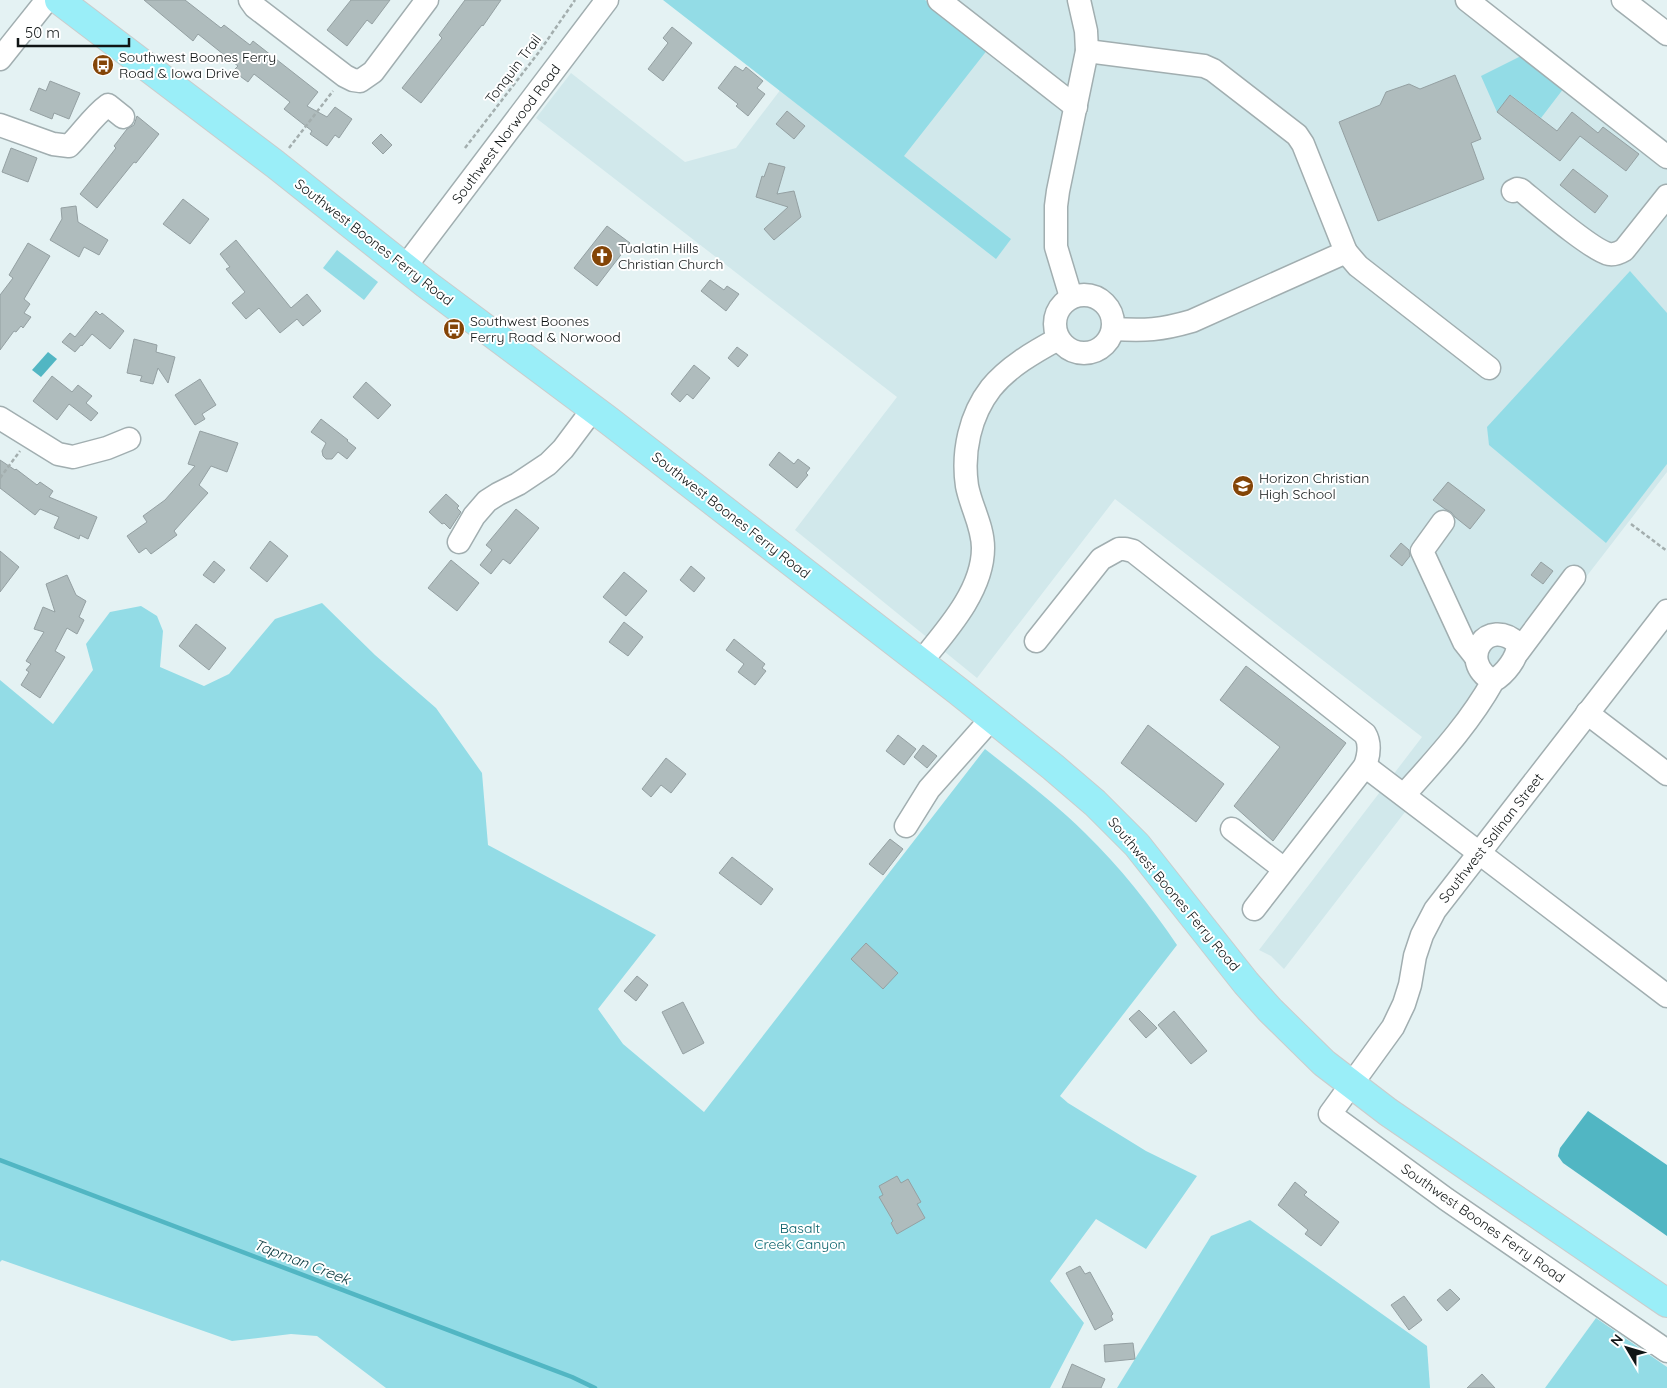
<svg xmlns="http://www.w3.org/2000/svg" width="1667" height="1388" viewBox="0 0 1667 1388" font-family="Quicksand,sans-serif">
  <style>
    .built { fill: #d1e8eb }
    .green { fill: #93dce6 }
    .water { fill: #51b6c3 }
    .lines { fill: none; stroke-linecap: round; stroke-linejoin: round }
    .stream { stroke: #51b6c3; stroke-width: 4.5 }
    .building { fill: #afbcbd; stroke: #94a0a2 }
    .minor-casing { stroke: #a1aeb0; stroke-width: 25 }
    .major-casing { stroke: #cacccc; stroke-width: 30 }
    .path { stroke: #a3aeae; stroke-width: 2.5; stroke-dasharray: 4 2.5; stroke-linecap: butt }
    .minor { stroke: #fff; stroke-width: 22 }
    .major { stroke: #9aeef8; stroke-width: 28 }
    .labels { text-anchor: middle; stroke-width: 4; stroke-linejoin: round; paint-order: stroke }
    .poi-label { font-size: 14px; fill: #101515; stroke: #fff; text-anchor: start }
    .street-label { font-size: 14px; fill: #101515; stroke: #fff }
    .park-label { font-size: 14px; fill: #08616a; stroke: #fff }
    .water-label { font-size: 15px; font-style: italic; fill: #124146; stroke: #fff }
  </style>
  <rect width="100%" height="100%" fill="#e4f2f3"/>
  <path class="built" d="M666,0H1486L1667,141V472L1284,969L1271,956L1259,950L1422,737L1115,499L977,678L795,530L897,397L536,118L571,73L685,162L736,148L781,89Z"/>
  <g class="green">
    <path d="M663,0H925L988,49L904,156L1011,239L996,259Z"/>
    <path d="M1527,53L1567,84L1541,118L1511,95L1497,112L1481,76Z"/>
    <path d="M337,250L378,282L364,300L323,268Z"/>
    <path d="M1630,271L1667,313V464L1606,543L1489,445L1487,427Z"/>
    <path d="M322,603L375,655L436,708L482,773L488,845L656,935L598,1009L623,1044L704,1112L985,749C1019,776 1054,802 1085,833C1120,867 1150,905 1177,945L1060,1096L1068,1103L1146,1151L1197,1176L1146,1249L1096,1219L1050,1281L1084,1323L1050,1388H386L317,1336L291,1334L232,1341L2,1260L0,1262V680L53,724L93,670L86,644L110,612L141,606L157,616L163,631L160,667L204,686L229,674L275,619Z"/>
    <path d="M1250,1220L1427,1346L1430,1388H1117L1211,1236Z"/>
    <path d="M1596,1318L1667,1367V1388H1545Z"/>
  </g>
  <g class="water">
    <path d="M48,352L57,359L41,377L32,370Z"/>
    <path d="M1588,1111L1667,1165V1236L1563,1163L1558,1156L1560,1148Z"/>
  </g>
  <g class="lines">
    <path class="stream" d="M0,1160L572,1377L595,1388"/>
  </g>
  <g class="building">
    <path d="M144,0H185L221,28L224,25L250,45L253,41L318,92L307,106L327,117L335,107L352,119L339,138L335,135L327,146L310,134L312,131L284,109L290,102L254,74L248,82L233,71L238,66L198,34L193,41Z"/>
    <path d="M351,0H390L372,24L367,20L347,46L327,30Z"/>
    <path d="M465,0H501L483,26L482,25L421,103L402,88L442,38L439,35Z"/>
    <path d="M672,27L692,43L663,81L648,69L668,43L663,38Z"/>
    <path d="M735,66L743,71L746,67L763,81L757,88L765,94L748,116L736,106L738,104L718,88Z"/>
    <path d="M1455,75L1481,139L1471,143L1484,179L1378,221L1339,122L1380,105L1386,92L1409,84L1420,89Z"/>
    <path d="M50,81L80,93L69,119L54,113L52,119L30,110L39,88L46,91Z"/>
    <path d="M1510,95L1557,131L1572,112L1598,133L1603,127L1639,154L1626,171L1580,136L1560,161L1497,112Z"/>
    <path d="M787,111L805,126L794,139L776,124Z"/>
    <path d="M137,116L159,134L136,163L134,162L97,208L80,194L116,148L114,146L127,129L134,125Z"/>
    <path d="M381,134L392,145L383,154L372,143Z"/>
    <path d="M11,148L37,158L28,182L2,172Z"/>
    <path d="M769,163L785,167L777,194L794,191L801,217L774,240L764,229L788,207L756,197L762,176L764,177Z"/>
    <path d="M1573,169L1608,196L1595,213L1560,185Z"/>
    <path d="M183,199L209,219L190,244L163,224Z"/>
    <path d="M76,206L78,222L108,240L99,255L84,247L79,257L50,240L62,219L61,208Z"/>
    <path d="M607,226L630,243L597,286L574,268Z"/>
    <path d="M236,240L291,308L307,294L321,311L303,326L297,319L280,333L259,308L246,319L232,303L245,292L226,269L230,267L220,254Z"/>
    <path d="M28,243L50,256L24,299L30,304L24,313L31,317L23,328L21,326L16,332L14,331L0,350V295L13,278L9,275Z"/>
    <path d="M710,280L724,290L727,286L739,294L726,311L701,291Z"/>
    <path d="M96,311L100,315L102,313L124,331L110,349L92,334L82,346L81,345L75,352L62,342L70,333L75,337Z"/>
    <path d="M134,339L157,345L156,352L175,357L168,383L158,368L153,384L140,381L142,376L127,373Z"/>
    <path d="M737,347L748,355L738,367L728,358Z"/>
    <path d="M694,365L710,378L693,399L687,394L680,402L671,394Z"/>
    <path d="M52,376L72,392L78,385L92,396L86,403L98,413L91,421L69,404L57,420L33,401Z"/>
    <path d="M200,379L216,405L202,414L205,419L195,425L175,395Z"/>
    <path d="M366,382L391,405L378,419L353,397Z"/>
    <path d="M321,419L348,440L347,441L356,448L347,459L338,452L332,459H326L323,456L322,451L326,443L311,432Z"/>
    <path d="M200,431L238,443L227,472L211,466L199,485L208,493L174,531L177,535L151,554L146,548L139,553L127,536L147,522L143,516L165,500L195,466L188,464Z"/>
    <path d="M779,452L794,464L798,459L810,468L806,473L808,475L797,488L769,465Z"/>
    <path d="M0,460L15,470L16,469L37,485L40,482L53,491L49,497L97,517L88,539L80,535L79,539L54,528L59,517L40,509L35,515L0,488Z"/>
    <path d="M1448,482L1485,510L1470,529L1455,517L1451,512L1445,509L1433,500Z"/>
    <path d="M446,494L459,506L457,508L461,512L450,529L444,523L442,524L429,512Z"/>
    <path d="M516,509L539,528L510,564L503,559L491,574L480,565L492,550L486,545Z"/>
    <path d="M270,541L288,556L267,582L250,568Z"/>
    <path d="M1401,543L1409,550L1410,556L1402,566L1390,556Z"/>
    <path d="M0,551L19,567L0,592Z"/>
    <path d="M451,560L479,583L457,611L428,588Z"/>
    <path d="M214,561L225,570L214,583L203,575Z"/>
    <path d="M1541,562L1553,571L1543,584L1531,575Z"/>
    <path d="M691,566L705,578L694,592L680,580Z"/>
    <path d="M624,572L647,591L626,616L603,597Z"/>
    <path d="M67,575L76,595L86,601L79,617L84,620L77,634L67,628L55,651L65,657L40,698L21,685L29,672L26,670L31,664L26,661L44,632L34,629L43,607L55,612L46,584Z"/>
    <path d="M624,622L643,637L628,656L609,642Z"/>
    <path d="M196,624L226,648L209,670L179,646Z"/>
    <path d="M734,639L765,664L762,668L766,671L755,685L738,672L744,664L726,650Z"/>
    <path d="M1246,666L1346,743L1273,841L1234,806L1280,747L1220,700Z"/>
    <path d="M1148,725L1224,784L1196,822L1121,763Z"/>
    <path d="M898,735L916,749L904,765L886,751Z"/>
    <path d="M923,745L937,756L927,768L914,757Z"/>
    <path d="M666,758L686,774L671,793L661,785L651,797L642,789Z"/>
    <path d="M890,839L903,849L883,875L869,864Z"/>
    <path d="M732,857L773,889L761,905L719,873Z"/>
    <path d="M866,943L898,973L883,989L851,959Z"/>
    <path d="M637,976L648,985L636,1001L624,991Z"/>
    <path d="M683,1002L704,1043L683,1054L662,1012Z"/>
    <path d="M1139,1010L1157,1028L1146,1038L1129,1019Z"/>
    <path d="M1174,1011L1207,1051L1191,1064L1158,1025Z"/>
    <path d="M897,1176L901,1183L908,1179L921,1202L917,1204L925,1218L897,1234L891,1223L893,1221L879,1197L883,1195L879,1186Z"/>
    <path d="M1295,1182L1307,1192L1304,1195L1339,1222L1321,1246L1305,1234L1308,1230L1278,1205Z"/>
    <path d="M1080,1266L1085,1274L1090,1272L1113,1314L1111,1316L1113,1320L1095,1330L1066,1273Z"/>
    <path d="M1450,1289L1460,1299L1447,1311L1437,1300Z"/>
    <path d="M1404,1296L1422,1320L1409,1330L1391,1305Z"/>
    <path d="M1133,1343L1135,1359L1105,1362L1104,1345Z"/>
    <path d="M1072,1364L1105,1379L1101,1388H1062Z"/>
    <path d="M1482,1374L1495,1388H1467Z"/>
  </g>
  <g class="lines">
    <g class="minor-casing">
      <g id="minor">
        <path d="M250,0L255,7L345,76L353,80L360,81L373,72L427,0"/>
        <path d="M939,0L1076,107"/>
        <path d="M1467,0L1667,157"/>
        <path d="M1623,0L1667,34"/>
        <path d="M1087,51L1204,66L1213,70L1297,135L1303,144L1346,252L1192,321C1161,330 1145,331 1113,329"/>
        <path d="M0,59L47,0"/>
        <path d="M0,125L53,144L69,146C83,132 93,116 108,105L123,117"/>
        <path d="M1513,191L1517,189L1521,190C1537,203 1593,251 1609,254C1615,255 1619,253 1624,250L1667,196"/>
        <path d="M1346,252L1358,266L1489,368"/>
        <path d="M405,267L607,0"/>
        <circle cx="1084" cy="324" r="29"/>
        <path d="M1071,297L1056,247V206L1058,191L1087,51L1086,31L1079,0"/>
        <path d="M0,418L58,454L73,457L107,448L129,439"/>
        <path d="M1443,522L1422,551L1464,642L1475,656"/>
        <path d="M459,542L474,516L487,501L498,494L518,484L548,464L563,449L593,409"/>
        <path d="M1667,611L1435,910L1422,935L1415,956L1410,985L1404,1004L1393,1027L1330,1114L1446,1199L1667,1351"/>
        <path d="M1036,641L1101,559L1119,549H1125L1133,551L1365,734C1371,744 1369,755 1365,766L1254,909"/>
        <path d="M1518,652L1574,577"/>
        <path d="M920,663C946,631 983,591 983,548C983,526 971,507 967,486C962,452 970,415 991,388C1008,367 1034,352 1058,339"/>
        <path d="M1587,713L1667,774"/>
        <path d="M1365,766L1667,996"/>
        <path d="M1404,795C1436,759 1469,724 1493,681C1456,660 1488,615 1518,644C1518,658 1505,674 1493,681"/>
        <path d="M906,826L929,789L992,718"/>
        <path d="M1232,829L1284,869"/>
      </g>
    </g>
    <g class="major-casing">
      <path id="major" d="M59,0L275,164L426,284L608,420L958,691L1053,767L1095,803L1137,845L1246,983L1270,1010L1324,1063L1388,1112L1667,1303"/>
    </g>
    <g class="path">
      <path d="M289,148L333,91"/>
      <path d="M465,148L539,52L575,0"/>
      <path d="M0,478L20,451"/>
      <path d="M1631,524L1667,551"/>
    </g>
    <use href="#minor" class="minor"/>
    <use href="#major" class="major"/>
  </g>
  <defs>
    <g id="bus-disc" transform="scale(1.125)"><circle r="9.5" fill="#844507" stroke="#fff"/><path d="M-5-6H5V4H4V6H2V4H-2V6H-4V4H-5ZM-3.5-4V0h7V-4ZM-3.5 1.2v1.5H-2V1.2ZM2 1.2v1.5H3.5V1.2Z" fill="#fff"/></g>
    <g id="church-disc" transform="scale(1.125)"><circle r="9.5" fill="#844507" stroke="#fff"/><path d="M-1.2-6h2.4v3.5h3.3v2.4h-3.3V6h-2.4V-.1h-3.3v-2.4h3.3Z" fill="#fff"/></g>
    <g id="school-disc" transform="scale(1.125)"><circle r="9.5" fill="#844507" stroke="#fff"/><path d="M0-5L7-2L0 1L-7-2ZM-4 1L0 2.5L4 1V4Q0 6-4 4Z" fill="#fff"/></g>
  </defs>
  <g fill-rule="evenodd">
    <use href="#bus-disc" x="103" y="65"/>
    <use href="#church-disc" x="602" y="256"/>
    <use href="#bus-disc" x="454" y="329"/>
    <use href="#school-disc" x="1243" y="486"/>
  </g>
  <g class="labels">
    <g class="poi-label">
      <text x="119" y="62">Southwest Boones Ferry<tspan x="119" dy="16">Road &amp; Iowa Drive</tspan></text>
      <text x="618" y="253">Tualatin Hills<tspan x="618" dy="16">Christian Church</tspan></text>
      <text x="470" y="326">Southwest Boones<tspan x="470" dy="16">Ferry Road &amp; Norwood</tspan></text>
      <text x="1259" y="483">Horizon Christian<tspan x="1259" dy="16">High School</tspan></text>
    </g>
    <g class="street-label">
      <text transform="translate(513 69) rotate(-53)" y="5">Tonquin Trail</text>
      <text transform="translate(506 134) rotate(-53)" y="5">Southwest Norwood Road</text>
      <text transform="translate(374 242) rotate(38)" y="5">Southwest Boones Ferry Road</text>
      <text transform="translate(731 515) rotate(38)" y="5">Southwest Boones Ferry Road</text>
      <text transform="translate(1491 838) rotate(-52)" y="5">Southwest Salinan Street</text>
      <text transform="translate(1174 894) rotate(50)" y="5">Southwest Boones Ferry Road</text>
      <text transform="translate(1483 1223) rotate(35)" y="5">Southwest Boones Ferry Road</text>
    </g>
    <g class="park-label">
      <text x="800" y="1233">Basalt<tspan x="800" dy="16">Creek Canyon</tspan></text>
    </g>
    <g class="water-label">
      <text transform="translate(302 1262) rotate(21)" y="5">Tapman Creek</text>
    </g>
  </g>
  <g transform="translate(1627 1348) rotate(308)" stroke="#ffffff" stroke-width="4" paint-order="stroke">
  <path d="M0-4L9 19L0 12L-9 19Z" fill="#101515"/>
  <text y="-8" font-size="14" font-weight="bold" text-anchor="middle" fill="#101515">N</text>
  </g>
  <path d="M18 38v8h111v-8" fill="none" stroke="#101515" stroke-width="2.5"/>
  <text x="25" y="38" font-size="15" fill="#101515" stroke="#ffffff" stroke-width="4" paint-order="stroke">50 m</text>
</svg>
